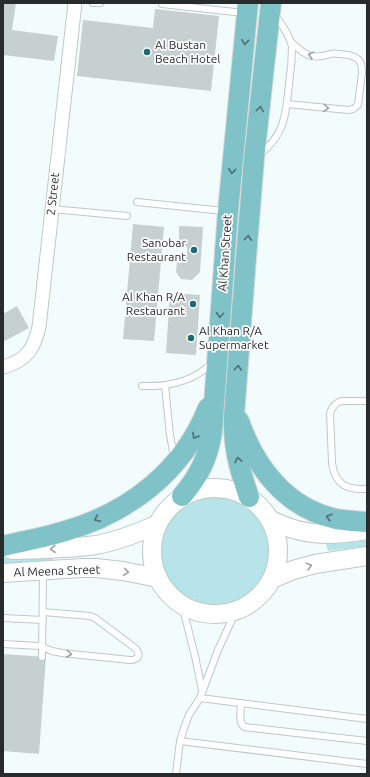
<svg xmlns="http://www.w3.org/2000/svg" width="370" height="777" viewBox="0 0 370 777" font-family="Ubuntu,sans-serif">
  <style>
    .green { fill: #b7e4e8 }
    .building { fill: #c6d0d1 }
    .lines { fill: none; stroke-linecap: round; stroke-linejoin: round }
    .service-casing { stroke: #bfc8c9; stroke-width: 8 }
    .minor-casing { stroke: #bfc8c9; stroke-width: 15 }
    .secondary-casing { stroke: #bfc8c9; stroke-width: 20 }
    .primary-casing { stroke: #d8d9d9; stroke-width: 22 }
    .service { stroke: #fff; stroke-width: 6 }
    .minor { stroke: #fff; stroke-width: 13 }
    .secondary { stroke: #fff; stroke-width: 18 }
    .primary { stroke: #7fc2c8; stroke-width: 20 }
    .oneway { stroke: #4f6f72 }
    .oneway2 { stroke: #9ea0a0 }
    .poi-dot { fill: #1f6b72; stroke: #fff; stroke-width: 1.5 }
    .labels { text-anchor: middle; stroke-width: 3.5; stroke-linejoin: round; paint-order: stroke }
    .poi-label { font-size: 12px; fill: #282b2c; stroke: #fff; text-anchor: start }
    .street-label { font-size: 12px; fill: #282b2c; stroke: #fff }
  </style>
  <rect width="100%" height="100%" fill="#f2fcfd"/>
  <g class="green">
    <circle cx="215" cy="551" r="54"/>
    <path d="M367,538V546L328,551L326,544Z"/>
    <path d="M53,556V562L3,564V558Z"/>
  </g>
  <g class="building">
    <path d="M3,3H16L12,30L58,36L54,61L3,55Z"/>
    <path d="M155,9L219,16L211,91L77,76L83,20L153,28Z"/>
    <path d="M133,224L164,227L154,341L123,339Z"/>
    <path d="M179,226L203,227L200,272L192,280L181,279L176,272L177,261L187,253V247L179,239Z"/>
    <path d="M170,293L200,295L196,355L166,353Z"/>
    <path d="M17,306L29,328L3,342V314Z"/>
    <path d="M3,654L46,657L39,754L3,751Z"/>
  </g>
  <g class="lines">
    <g class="service-casing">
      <g id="service">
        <path d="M93,3H100"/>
        <path d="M162,4L244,13"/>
        <path d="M287,104L348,110L353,109L358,105L362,73C363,57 353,55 340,54C337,54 334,53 331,54C324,55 319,58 312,56C304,55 298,48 292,43"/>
        <path d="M259,155C285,135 286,114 289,84C291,71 292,59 292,46C289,34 282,25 275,15"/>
        <path d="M137,202L224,211"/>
        <path d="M52,209L127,216"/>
        <path d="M165,385L170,435L174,457"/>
        <path d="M142,386C167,387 193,382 212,363"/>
        <path d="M367,401H341C335,403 332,407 330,413L332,463C335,485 347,490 367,489"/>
        <path d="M182,605L195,656L202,690"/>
        <path d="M3,618L43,620"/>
        <path d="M3,644L40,646L52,651L62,653L130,660C139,660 141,654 135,648L95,618L90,616L43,612"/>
        <path d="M42,657L43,572"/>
        <path d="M200,698L367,719"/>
        <path d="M241,703C241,711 238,722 244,727L367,741"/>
        <path d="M180,741L367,764"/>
        <path d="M176,774L180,741L184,728L189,715L200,698L218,650L236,611"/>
      </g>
    </g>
    <g class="minor-casing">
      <path id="minor" d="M3,367C26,361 34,349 39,327L75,3"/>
    </g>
    <g class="secondary-casing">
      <g id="secondary">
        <circle cx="215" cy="551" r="63"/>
        <path d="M271,520C305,537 330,536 367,530"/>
        <path d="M12,550C40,549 68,549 96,545C118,541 138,533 158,524"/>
        <path d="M3,573L82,568H96L123,571L158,578"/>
        <path d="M272,579L293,570L315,564L367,556"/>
      </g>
    </g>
    <g class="primary-casing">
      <g id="primary">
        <path d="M239,421C255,467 286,508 336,519C346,521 357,521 367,522"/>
        <path d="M182,496C199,476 208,458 212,432L228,211L248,3"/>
        <path d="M249,497C239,468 233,447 234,416L245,271L254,159L271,3"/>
        <path d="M3,546C23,541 43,538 62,532C127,514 183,472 208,408"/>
      </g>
    </g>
    <use href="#service" class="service"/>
    <use href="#minor" class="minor"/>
    <use href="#secondary" class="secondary"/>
    <use href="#primary" class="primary"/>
  </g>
  <defs><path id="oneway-chevron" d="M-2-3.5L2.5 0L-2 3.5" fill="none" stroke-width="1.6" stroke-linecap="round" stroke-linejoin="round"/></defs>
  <g class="oneway">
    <use href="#oneway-chevron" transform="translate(245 42) rotate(96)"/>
    <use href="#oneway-chevron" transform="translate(260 109) rotate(-84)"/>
    <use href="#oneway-chevron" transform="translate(232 171) rotate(96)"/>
    <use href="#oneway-chevron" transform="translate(248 238) rotate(-85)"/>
    <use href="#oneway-chevron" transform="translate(220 315) rotate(94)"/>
    <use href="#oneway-chevron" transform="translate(238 368) rotate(-86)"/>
    <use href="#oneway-chevron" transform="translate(195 436) rotate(120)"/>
    <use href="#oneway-chevron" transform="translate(238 460) rotate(-104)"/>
    <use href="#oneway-chevron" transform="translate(329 517) rotate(-162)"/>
    <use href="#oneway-chevron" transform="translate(97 519) rotate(155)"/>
  </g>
  <g class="oneway2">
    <use href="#oneway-chevron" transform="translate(311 55) rotate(-165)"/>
    <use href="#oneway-chevron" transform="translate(326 108) rotate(6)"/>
    <use href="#oneway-chevron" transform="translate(53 549) rotate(179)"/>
    <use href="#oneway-chevron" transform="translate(309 566) rotate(-15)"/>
    <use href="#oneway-chevron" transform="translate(126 572) rotate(8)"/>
    <use href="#oneway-chevron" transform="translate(69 654) rotate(6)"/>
  </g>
  <g class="poi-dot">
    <circle cx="147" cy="52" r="4"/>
    <circle cx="194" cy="250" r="4"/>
    <circle cx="193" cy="304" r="4"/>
    <circle cx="191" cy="338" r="4"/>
  </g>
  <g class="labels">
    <g class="poi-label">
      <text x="155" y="49">Al Bustan<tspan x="155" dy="14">Beach Hotel</tspan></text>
      <text x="186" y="247" text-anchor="end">Sanobar<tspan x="186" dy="14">Restaurant</tspan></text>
      <text x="185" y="301" text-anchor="end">Al Khan R/A<tspan x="185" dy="14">Restaurant</tspan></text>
      <text x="199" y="335">Al Khan R/A<tspan x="199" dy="14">Supermarket</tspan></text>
    </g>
    <g class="street-label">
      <text transform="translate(53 194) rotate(-84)" y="4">2 Street</text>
      <text transform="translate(225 253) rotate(-86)" y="4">Al Khan Street</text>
      <text transform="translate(57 571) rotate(-2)" y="4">Al Meena Street</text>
    </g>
  </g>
  <rect width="370" height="777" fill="none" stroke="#282b2c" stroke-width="8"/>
</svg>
